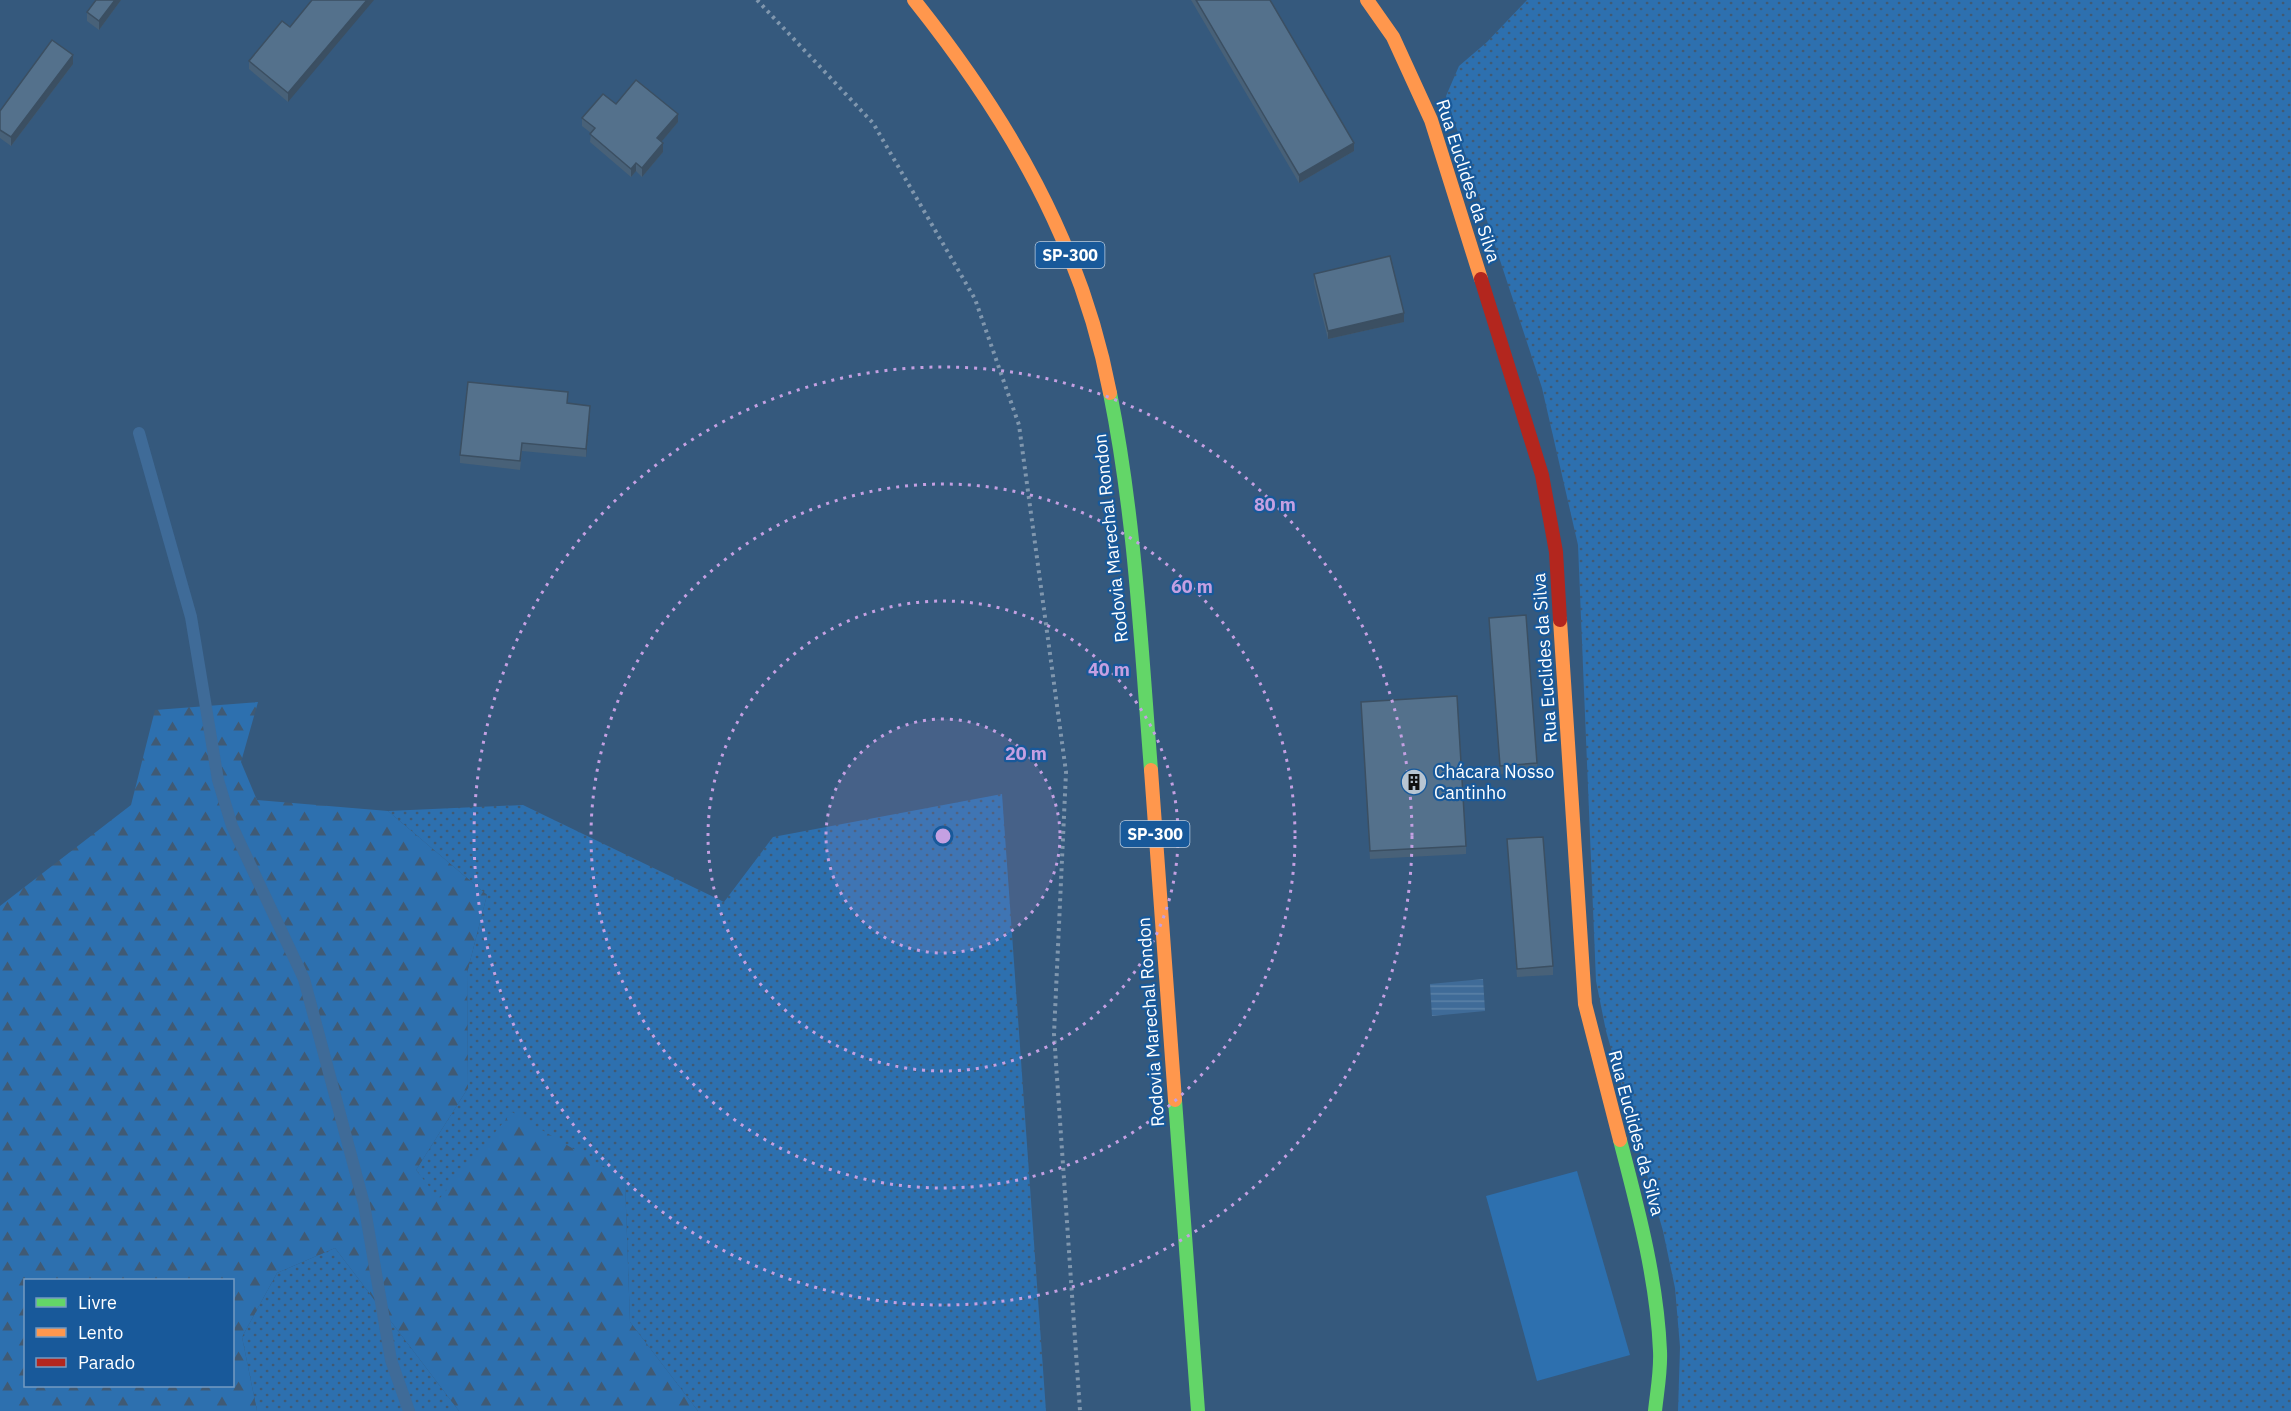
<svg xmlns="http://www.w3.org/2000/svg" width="2291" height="1411" viewBox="0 0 2291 1411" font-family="'IBM Plex Sans',sans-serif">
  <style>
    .grass { fill: url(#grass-dots) }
    .forest { fill: url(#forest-firs); fill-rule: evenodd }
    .green { fill: #2d70af }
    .water { fill: url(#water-rules) }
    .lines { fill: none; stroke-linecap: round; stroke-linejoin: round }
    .stream { stroke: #3f6b98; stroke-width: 12 }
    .path { stroke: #8097ae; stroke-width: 4; stroke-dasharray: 3 4.5; stroke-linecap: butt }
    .fast { stroke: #63d668; stroke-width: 14 }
    .slow { stroke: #ff974d; stroke-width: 14 }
    .jam { stroke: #b3261e; stroke-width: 14 }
    .wall { fill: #486178 }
    .shaded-wall { fill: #3b4f62 }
    .building { fill: #54718c; stroke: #3b4f62; stroke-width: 1.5 }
    .ring { fill: none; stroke: #c4a0e2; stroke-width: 3; stroke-dasharray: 3 6 }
    .labels { text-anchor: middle; stroke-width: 4.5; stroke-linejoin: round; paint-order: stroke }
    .shield { fill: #18599a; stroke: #bacde1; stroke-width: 1.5 }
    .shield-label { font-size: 16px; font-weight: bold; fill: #fff }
    .street-label { font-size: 18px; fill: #fff; stroke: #18599a }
    .poi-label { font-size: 18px; fill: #fff; stroke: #18599a; text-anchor: start }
    .centre { fill: #c4a0e2; stroke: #18599a; stroke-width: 3 }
    .ring-label { font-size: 18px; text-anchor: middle; font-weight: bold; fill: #c4a0e2; stroke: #18599a; stroke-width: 4.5; stroke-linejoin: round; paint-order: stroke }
  </style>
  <defs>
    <pattern id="grass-dots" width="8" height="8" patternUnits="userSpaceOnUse" patternTransform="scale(1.5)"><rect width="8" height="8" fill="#2d70af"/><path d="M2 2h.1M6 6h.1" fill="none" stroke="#405a74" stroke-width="1.8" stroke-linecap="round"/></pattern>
    <pattern id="forest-firs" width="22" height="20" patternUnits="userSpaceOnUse" patternTransform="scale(1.5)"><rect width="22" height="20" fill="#2d70af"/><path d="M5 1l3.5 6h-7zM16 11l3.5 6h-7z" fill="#405a74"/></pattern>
    <pattern id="water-rules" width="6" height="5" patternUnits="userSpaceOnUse" patternTransform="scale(1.5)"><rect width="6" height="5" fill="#3f6b98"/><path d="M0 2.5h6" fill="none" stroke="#5c81a7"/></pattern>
  </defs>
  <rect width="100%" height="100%" fill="#35597d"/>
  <g class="grass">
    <path d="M1527,0H2291V1411H1678L1680,1347L1675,1288L1663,1231L1606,1031L1596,981L1578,545L1542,388L1446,96L1459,66L1487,42Z"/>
    <path d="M1002,794L1046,1411H698L630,1322L625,1180L438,1200L416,1170L468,1088L467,973L487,895L388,811L523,805L724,902L773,837Z"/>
    <path d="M335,1248L459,1411H257L242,1337L277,1273Z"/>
  </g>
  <path class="forest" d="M258,702L241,762L257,800L388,811L487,895L467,973L468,1088L416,1170L439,1199L512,1112L625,1180L630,1322L698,1411H459L335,1248L277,1273L242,1337L257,1411H0V906L131,805L155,710ZM26,1280H232V1386H26Z"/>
  <path class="green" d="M1577,1171L1630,1355L1537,1381L1486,1196Z"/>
  <path class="water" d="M1483,979L1485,1011L1432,1016L1430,984Z"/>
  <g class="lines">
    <path class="stream" d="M139,433L191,617L218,780L232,826L304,979L364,1204L391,1360L409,1411"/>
    <path class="path" d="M757,0L873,123L975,299L1019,425L1066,772L1054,1034L1080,1411"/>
    <g class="fast">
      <path d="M1110,393C1135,517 1141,645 1151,770"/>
      <path d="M1175,1100L1198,1411"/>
      <path d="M1620,1140C1638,1209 1657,1279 1660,1351C1661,1371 1657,1392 1655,1411"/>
    </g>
    <g class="slow">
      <path d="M914,0C1008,118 1081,242 1110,393"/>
      <path d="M1367,0L1393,37L1431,120L1481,279"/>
      <path d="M1560,620L1585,1004L1620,1140"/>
      <path d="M1151,770L1175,1100"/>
    </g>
    <path class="jam" d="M1481,279L1542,475L1556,552L1560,620"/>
  </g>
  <g class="wall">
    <path d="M121,0L99,30L87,21V12Z"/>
    <path d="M1191,0H1270L1354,151L1299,183Z"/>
    <path d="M290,27L288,102L249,69V61Z"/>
    <path d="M73,64L11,146L0,138V111Z"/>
    <path d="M616,104L678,122L661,142L663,152L642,177L636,171L631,177L590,142L591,133L582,126V118Z"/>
    <path d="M1314,274L1404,322L1328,339L1314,283Z"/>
    <path d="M568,403L590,414L586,457L522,451L520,470L460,463V455Z"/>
    <path d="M1489,618L1537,763V772L1500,774Z"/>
    <path d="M1361,702L1466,846V854L1370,859Z"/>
    <path d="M1507,839L1553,966V975L1517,977Z"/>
  </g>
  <g class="shaded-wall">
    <path d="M115,0H121L99,30V21Z"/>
    <path d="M367,0H374L288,102V93Z"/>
    <path d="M73,55V64L11,146V137Z"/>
    <path d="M678,114V122L657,147V138Z"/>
    <path d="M663,143V152L642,177V168Z"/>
    <path d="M1354,143V151L1299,183V175Z"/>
    <path d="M636,163V171L631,177V169Z"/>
    <path d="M1404,313V322L1328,339V331Z"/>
    <path d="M590,406V414L586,457V449Z"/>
  </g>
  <g class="building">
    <path d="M96,0H115L99,21L87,12Z"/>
    <path d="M312,0H367L288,93L249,61L282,21L290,27Z"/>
    <path d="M1196,0H1270L1354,143L1299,175Z"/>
    <path d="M52,40L73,55L11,137L0,130V111Z"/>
    <path d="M636,80L678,114L657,138L663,143L642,168L636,163L631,169L590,134L595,128L582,118L603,94L616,104Z"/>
    <path d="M1390,256L1404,313L1328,331L1314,274Z"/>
    <path d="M468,382L568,392L567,403L590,406L586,449L522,443L520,461L460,455Z"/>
    <path d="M1526,615L1537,763L1500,766L1489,618Z"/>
    <path d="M1457,696L1466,846L1370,851L1361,702Z"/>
    <path d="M1543,837L1553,966L1517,969L1507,839Z"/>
  </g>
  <circle cx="943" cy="836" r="117" fill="#c4a0e2" fill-opacity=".12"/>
  <g class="ring">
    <circle cx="943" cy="836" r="117"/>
    <circle cx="943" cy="836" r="235"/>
    <circle cx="943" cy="836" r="352"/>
    <circle cx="943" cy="836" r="469"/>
  </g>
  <defs>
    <g id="building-disc" transform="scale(1.35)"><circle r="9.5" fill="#b8c5d2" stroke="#18599a"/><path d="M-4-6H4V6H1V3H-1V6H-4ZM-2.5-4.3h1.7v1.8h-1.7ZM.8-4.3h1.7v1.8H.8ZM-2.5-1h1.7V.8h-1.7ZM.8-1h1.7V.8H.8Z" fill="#111"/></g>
  </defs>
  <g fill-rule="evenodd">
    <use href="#building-disc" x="1414" y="782"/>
  </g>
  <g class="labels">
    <g class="shield">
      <rect x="1035.5" y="242" width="69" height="26" rx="4.5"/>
      <rect x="1120.5" y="821" width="69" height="26" rx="4.5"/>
    </g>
    <g class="shield-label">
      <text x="1070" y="261">SP-300</text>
      <text x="1155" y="840">SP-300</text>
    </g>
    <g class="street-label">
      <text transform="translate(1468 181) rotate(72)" y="6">Rua Euclides da Silva</text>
      <text transform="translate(1111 538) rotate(-96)" y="6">Rodovia Marechal Rondon</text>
      <text transform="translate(1545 658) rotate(-94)" y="6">Rua Euclides da Silva</text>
      <text transform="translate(1151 1022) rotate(-94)" y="6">Rodovia Marechal Rondon</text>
      <text transform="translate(1636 1133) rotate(75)" y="6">Rua Euclides da Silva</text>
    </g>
    <g class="poi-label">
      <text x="1434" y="778">Chácara Nosso<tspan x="1434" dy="21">Cantinho</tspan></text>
    </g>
  </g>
  <circle cx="943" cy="836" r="9" class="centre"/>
  <g class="ring-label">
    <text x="1275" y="511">80 m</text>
    <text x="1192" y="593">60 m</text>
    <text x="1109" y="676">40 m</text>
    <text x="1026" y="760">20 m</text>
  </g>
  <rect x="24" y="1279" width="210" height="108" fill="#18599a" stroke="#749bc2" stroke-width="1.5"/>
  <rect x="36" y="1298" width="30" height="9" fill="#63d668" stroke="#749bc2" stroke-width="1.5"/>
  <text x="78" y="1309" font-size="18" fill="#ffffff">Livre</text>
  <rect x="36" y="1328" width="30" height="9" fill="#ff974d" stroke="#749bc2" stroke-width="1.5"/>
  <text x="78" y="1339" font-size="18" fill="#ffffff">Lento</text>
  <rect x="36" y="1358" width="30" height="9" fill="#b3261e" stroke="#749bc2" stroke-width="1.5"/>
  <text x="78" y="1369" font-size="18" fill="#ffffff">Parado</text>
</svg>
